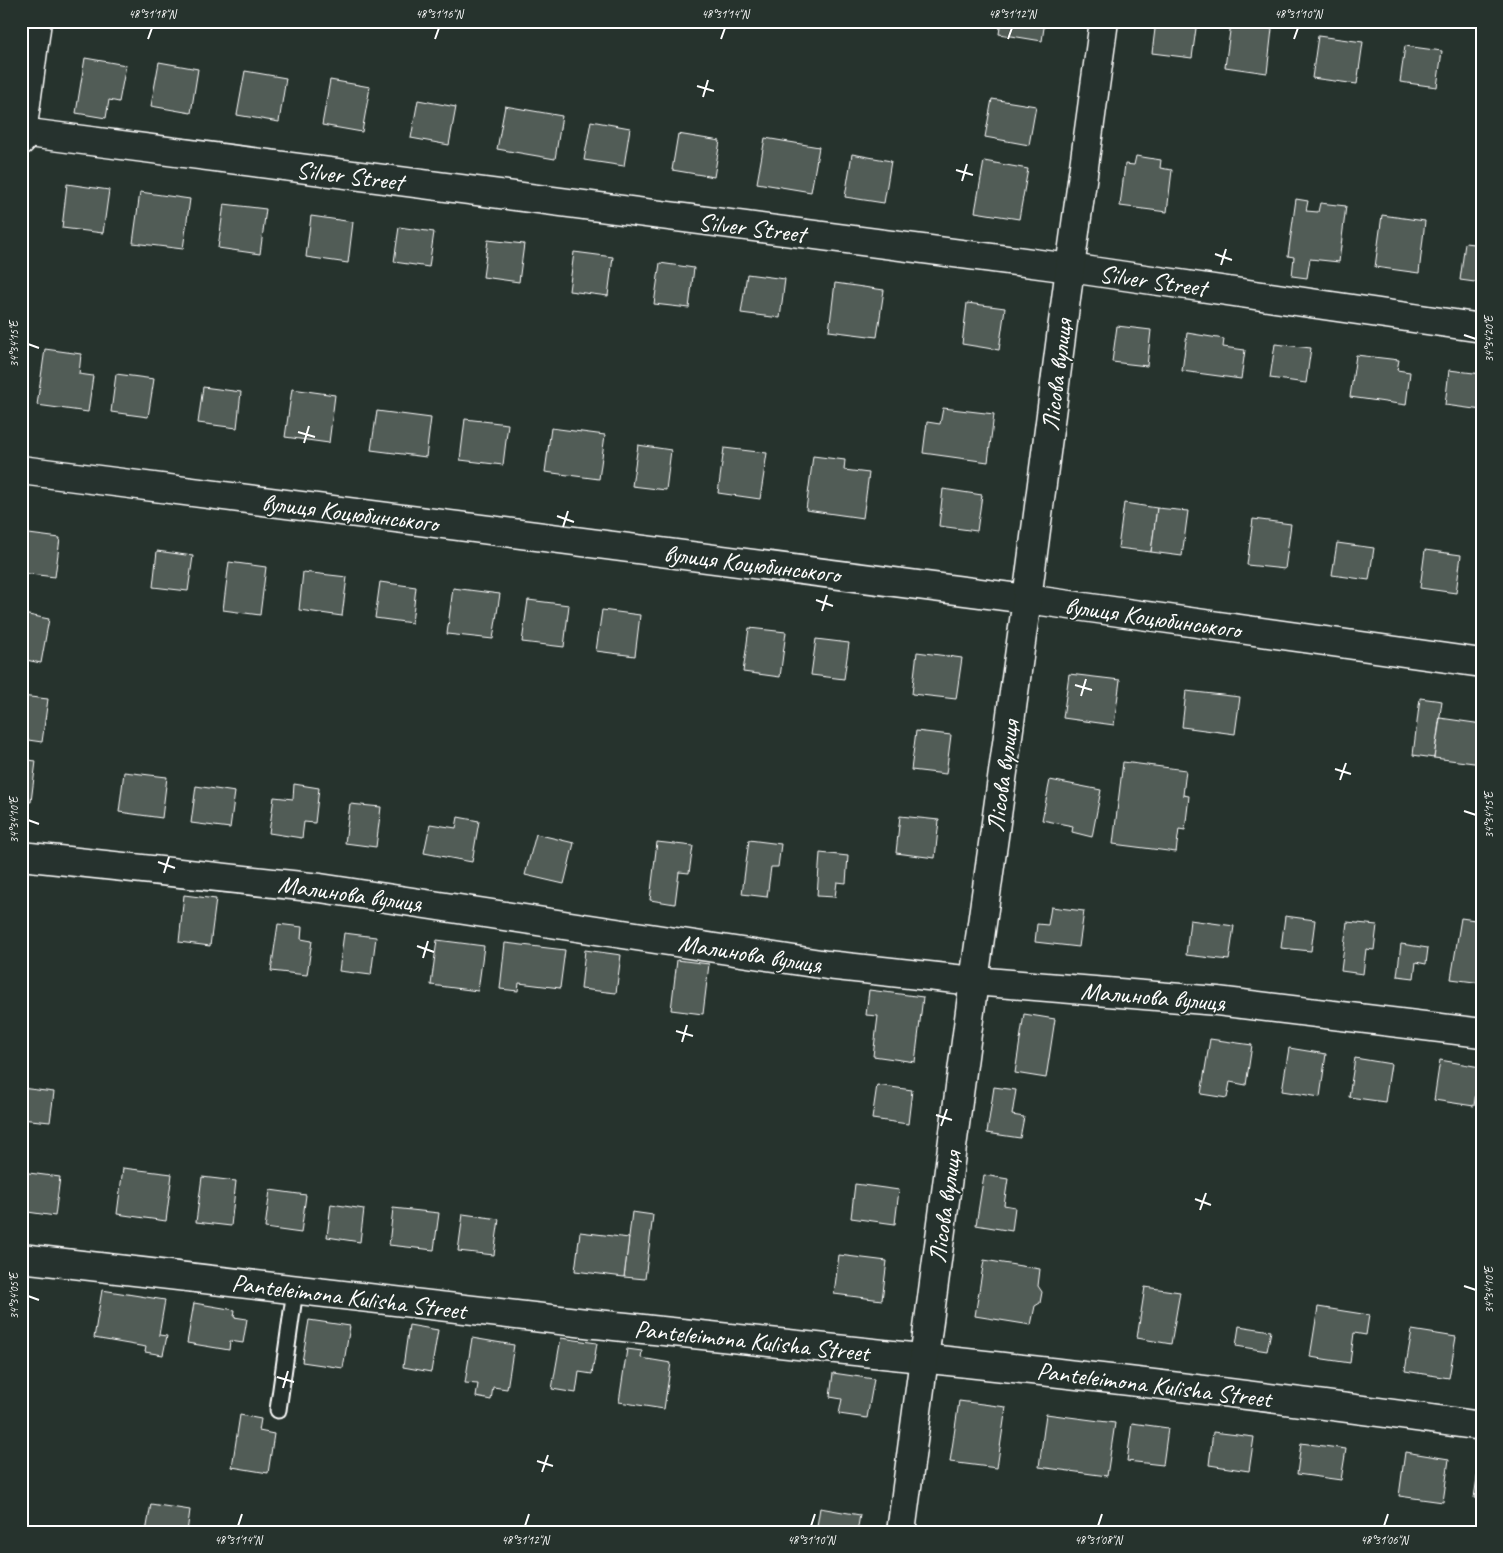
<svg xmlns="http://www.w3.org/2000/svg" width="1503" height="1553" viewBox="0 0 1503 1553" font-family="Caveat,sans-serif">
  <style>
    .building { fill: #515c57; stroke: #fff }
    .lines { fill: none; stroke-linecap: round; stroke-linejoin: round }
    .lane-casing { stroke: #fff; stroke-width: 19 }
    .street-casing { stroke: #fff; stroke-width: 31 }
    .lane { stroke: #26332d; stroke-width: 15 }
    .street { stroke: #26332d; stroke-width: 28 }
    .ticks { fill: none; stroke: #fff; stroke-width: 2 }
    .labels { text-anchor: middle; stroke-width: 4; stroke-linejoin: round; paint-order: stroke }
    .street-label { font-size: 25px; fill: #fff; stroke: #26332d }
    .neatline { fill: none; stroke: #fff; stroke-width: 2 }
    .ticks-label { font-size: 12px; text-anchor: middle; fill: #fff }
  </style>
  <rect width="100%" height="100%" fill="#26332d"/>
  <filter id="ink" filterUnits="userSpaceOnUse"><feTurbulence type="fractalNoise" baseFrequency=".02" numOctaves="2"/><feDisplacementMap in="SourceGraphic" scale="10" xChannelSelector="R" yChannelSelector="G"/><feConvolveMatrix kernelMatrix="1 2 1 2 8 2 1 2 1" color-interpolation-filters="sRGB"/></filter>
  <g filter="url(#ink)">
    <g class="building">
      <path d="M1001,21H1045L1042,41L999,34Z"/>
      <path d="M1156,21H1197L1192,58L1152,53Z"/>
      <path d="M1231,24L1272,29L1267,73L1225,67Z"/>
      <path d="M1318,36L1363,42L1357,84L1312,78Z"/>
      <path d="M1405,46L1442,51L1437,87L1400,82Z"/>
      <path d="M85,58L126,65L119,102L109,100L106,118L76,113Z"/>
      <path d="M159,62L198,69L191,113L151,106Z"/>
      <path d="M245,71L286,78L279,122L237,115Z"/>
      <path d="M330,80L370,87L362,132L322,125Z"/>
      <path d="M992,99L1036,106L1029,145L985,137Z"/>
      <path d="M418,100L456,107L449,145L411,138Z"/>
      <path d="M505,106L562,116L555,159L497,149Z"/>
      <path d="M591,121L630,128L624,166L584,160Z"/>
      <path d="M678,134L720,141L714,177L672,170Z"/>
      <path d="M765,138L819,147L811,192L757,183Z"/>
      <path d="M852,154L891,161L884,203L845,197Z"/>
      <path d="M1136,156L1161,160L1160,168L1172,170L1167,212L1120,206L1125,164L1134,165Z"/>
      <path d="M984,161L1028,169L1019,219L975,212Z"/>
      <path d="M67,184L109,190L103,233L62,228Z"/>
      <path d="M140,192L190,199L183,249L133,243Z"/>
      <path d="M1296,199L1308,201L1306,211L1318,212L1320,203L1346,206L1339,262L1310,259L1307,278L1292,276L1294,257L1288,256Z"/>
      <path d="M224,204L266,209L260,254L218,248Z"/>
      <path d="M1382,215L1425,221L1419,273L1375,267Z"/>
      <path d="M311,216L353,222L348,263L306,257Z"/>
      <path d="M399,227L434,232L429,267L394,262Z"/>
      <path d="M488,240L524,244L519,282L483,277Z"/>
      <path d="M1465,243L1482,245V283L1460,280Z"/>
      <path d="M574,252L613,257L608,296L569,291Z"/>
      <path d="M660,263L694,268L689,308L654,304Z"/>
      <path d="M747,274L785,279L780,318L741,313Z"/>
      <path d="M835,283L884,290L877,337L829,331Z"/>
      <path d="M967,303L1005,308L999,350L962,344Z"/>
      <path d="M1117,326L1151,330L1147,366L1112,362Z"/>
      <path d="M1187,333L1224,339L1223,347L1245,350L1241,379L1182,371Z"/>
      <path d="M1275,344L1311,348L1306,383L1270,378Z"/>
      <path d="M45,349L81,354L79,374L93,376L88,412L37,405Z"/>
      <path d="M1356,355L1399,360L1397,370L1410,372L1406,405L1350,397Z"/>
      <path d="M1449,370L1482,374L1480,388H1482V410L1445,405Z"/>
      <path d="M116,374L154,379L148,417L111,412Z"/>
      <path d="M203,387L241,392L237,428L198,423Z"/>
      <path d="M292,389L335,395L329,443L285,437Z"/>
      <path d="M943,408L994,414L988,462L923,453L927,422L940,424Z"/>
      <path d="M377,411L431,418L426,457L371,450Z"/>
      <path d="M465,419L508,424L503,465L460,460Z"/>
      <path d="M551,428L605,435L599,479L545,472Z"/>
      <path d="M638,445L671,450L666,490L632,486Z"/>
      <path d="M724,448L767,453L760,499L718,493Z"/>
      <path d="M813,456L845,460L844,470L869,473L863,518L806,510Z"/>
      <path d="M943,489L982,495L977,531L939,526Z"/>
      <path d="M1124,503L1157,508L1151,552L1118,548Z"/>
      <path d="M1157,508L1188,511L1182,556L1151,552Z"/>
      <path d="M1253,519L1291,524L1285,569L1247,565Z"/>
      <path d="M21,533L60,538L55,577L21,573Z"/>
      <path d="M1337,543L1374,548L1369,580L1332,575Z"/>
      <path d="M1425,550L1461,555L1456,593L1420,588Z"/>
      <path d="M157,551L193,556L188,591L153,587Z"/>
      <path d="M229,562L266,567L260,615L223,610Z"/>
      <path d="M303,572L347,577L342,616L299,610Z"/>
      <path d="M380,582L416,587L412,623L375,618Z"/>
      <path d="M453,588L500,594L493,639L447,634Z"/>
      <path d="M528,600L569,605L564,647L522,642Z"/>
      <path d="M602,610L640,615L635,656L596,651Z"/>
      <path d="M23,614L49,619L41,663L21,659V620Z"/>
      <path d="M749,628L786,632L780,677L743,672Z"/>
      <path d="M816,639L849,643L844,679L811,675Z"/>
      <path d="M917,652L962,658L956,699L912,694Z"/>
      <path d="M1069,674L1120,680L1114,725L1063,718Z"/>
      <path d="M1186,691L1240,697L1235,734L1182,727Z"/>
      <path d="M21,696L48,699L42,742L21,739Z"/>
      <path d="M1420,698L1442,701L1434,758L1413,755Z"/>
      <path d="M1440,718L1482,724V764L1434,758Z"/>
      <path d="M916,731L951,735L946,774L911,770Z"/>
      <path d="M21,759L36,761L31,802L21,801Z"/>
      <path d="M1123,762L1186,770L1183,795L1189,796L1185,830L1179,829L1176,852L1113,844Z"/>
      <path d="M124,772L167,777L162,818L119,812Z"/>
      <path d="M1050,780L1101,790L1092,837L1072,832L1073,826L1042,820Z"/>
      <path d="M294,784L319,788L315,823L304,822L302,838L269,833L274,797L293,799Z"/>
      <path d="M196,786L235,792L230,828L191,823Z"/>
      <path d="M350,804L381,807L376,847L345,843Z"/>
      <path d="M900,816L939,820L935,858L896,853Z"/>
      <path d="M458,817L479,821L472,862L424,853L430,824L456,828Z"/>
      <path d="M536,834L574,843L564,884L525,875Z"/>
      <path d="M749,840L781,844L778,867H771L767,897L742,894Z"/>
      <path d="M657,842L693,846L689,873L679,872L675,904L650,900Z"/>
      <path d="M820,853L848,856L846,883L837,882L835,897L817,896Z"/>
      <path d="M184,895L216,899L210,946L179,942Z"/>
      <path d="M1051,907L1084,911L1079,947L1035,942L1037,924L1048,925Z"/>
      <path d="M1285,916L1315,920L1311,951L1281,948Z"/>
      <path d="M1461,918L1482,921V983L1451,979Z"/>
      <path d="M1190,920L1234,926L1229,960L1186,955Z"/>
      <path d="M1347,922L1377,925L1374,950L1366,949L1363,974L1341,971Z"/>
      <path d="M278,924L302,927L301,939L312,941L307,975L271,971Z"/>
      <path d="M344,933L376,937L371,975L339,971Z"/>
      <path d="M437,940L484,946L478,991L431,985Z"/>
      <path d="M505,943L565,950L560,988L519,983L518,991L500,989Z"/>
      <path d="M1401,944L1428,948L1426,964L1416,962L1414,978L1397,976Z"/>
      <path d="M585,950L621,955L616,993L581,989Z"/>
      <path d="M677,960L709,964L703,1014L671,1010Z"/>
      <path d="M869,990L923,997L915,1062L873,1056L878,1016L866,1015Z"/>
      <path d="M1024,1014L1055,1019L1046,1078L1015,1073Z"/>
      <path d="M1210,1039L1252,1045L1246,1085L1230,1082L1227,1098L1201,1094Z"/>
      <path d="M1289,1048L1326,1054L1320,1097L1282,1091Z"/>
      <path d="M1355,1058L1391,1064L1385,1102L1349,1097Z"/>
      <path d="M1440,1060L1480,1067L1474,1106L1434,1100Z"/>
      <path d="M877,1085L912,1090L908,1124L872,1119Z"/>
      <path d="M994,1087L1016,1090L1012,1115L1024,1117L1020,1138L987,1133Z"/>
      <path d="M21,1088L54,1092L50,1122L21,1119Z"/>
      <path d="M123,1168L172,1174L166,1221L117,1214Z"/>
      <path d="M21,1172L60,1177L55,1216L21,1211Z"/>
      <path d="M984,1175L1008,1179L1004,1205L1015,1207L1012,1231L976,1225Z"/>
      <path d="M202,1177L236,1181L231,1226L196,1222Z"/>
      <path d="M855,1184L899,1190L895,1224L851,1218Z"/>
      <path d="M270,1190L306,1195L301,1233L265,1228Z"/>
      <path d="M331,1204L364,1209L360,1242L327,1237Z"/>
      <path d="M393,1208L439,1213L434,1250L389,1245Z"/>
      <path d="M632,1212L653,1215L645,1279L624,1277Z"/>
      <path d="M463,1214L499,1219L494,1255L458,1251Z"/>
      <path d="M580,1232L629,1238L624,1277L575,1271Z"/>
      <path d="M839,1255L887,1261L882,1300L834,1294Z"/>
      <path d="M984,1260L1040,1269L1038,1286L1042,1292L1040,1303L1035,1306L1031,1325L975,1316Z"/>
      <path d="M1145,1287L1180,1292L1171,1344L1137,1338Z"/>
      <path d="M102,1290L165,1300L159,1335L167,1336L163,1355L145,1352L146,1347L94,1338Z"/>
      <path d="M194,1303L235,1310L234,1317L247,1319L243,1343L230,1341L229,1350L187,1343Z"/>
      <path d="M1318,1307L1369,1315L1366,1335L1354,1333L1350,1363L1310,1357Z"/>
      <path d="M309,1320L350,1326L343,1368L302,1362Z"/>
      <path d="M409,1325L438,1330L431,1372L403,1367Z"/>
      <path d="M1239,1326L1271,1331L1267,1351L1236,1346Z"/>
      <path d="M1412,1330L1456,1337L1449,1378L1405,1371Z"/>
      <path d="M472,1338L514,1345L507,1389L493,1387L491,1400L476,1397L478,1384L465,1383Z"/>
      <path d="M561,1338L597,1343L592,1374L579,1372L576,1393L552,1389Z"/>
      <path d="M627,1349L642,1351L641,1358L671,1363L664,1409L619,1402Z"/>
      <path d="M833,1373L874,1379L867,1418L839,1414L842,1399L830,1397Z"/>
      <path d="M959,1401L1006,1407L997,1468L950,1462Z"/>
      <path d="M1046,1414L1115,1423L1107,1476L1039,1467Z"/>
      <path d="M240,1415L261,1419L259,1431L274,1434L268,1473L232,1467Z"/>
      <path d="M1132,1423L1168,1428L1163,1465L1127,1461Z"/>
      <path d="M1213,1432L1254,1437L1249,1471L1209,1465Z"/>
      <path d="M1301,1443L1346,1449L1341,1480L1297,1474Z"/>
      <path d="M1405,1452L1449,1459L1443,1502L1399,1496Z"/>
      <path d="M1479,1464H1482V1499L1474,1498Z"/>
      <path d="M151,1504L190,1510L187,1532H146Z"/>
      <path d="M820,1508L860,1515L857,1532H816Z"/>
    </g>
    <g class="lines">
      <g class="lane-casing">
        <path id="lane" d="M278,1410L295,1290"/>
      </g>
      <g class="street-casing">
        <g id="street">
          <path d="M21,132L1070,268L1482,328"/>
          <path d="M21,141L37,21"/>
          <path d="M21,470L1027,599L1482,663"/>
          <path d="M21,856L320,888L827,965L974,981L1217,1001L1482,1033"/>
          <path d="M21,1258C210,1280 398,1303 586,1323C885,1354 1184,1384 1482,1426"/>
          <path d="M901,1532L974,981L1027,599L1070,268L1104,21"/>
        </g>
      </g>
      <use href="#lane" class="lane"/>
      <use href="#street" class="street"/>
    </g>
  </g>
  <path class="ticks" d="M148,39L152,28M435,39L439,28M721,39L725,28M1008,39L1012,28M1294,39L1298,28M697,86L714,91M703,97L708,80M956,170L973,175M962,181L967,164M1215,254L1232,260M1221,265L1226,249M1464,335L1476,339M28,344L39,348M298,432L315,437M304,443L309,426M557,516L574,522M563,527L568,511M816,600L833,606M822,611L827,595M1075,685L1092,690M1081,696L1086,679M1335,769L1351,774M1340,780L1346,763M1464,811L1476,815M28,820L39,824M158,862L175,868M164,873L169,857M417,946L434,952M423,958L428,941M676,1031L693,1036M682,1042L687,1025M936,1115L952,1120M941,1126L947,1109M1195,1199L1211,1205M1200,1210L1206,1193M1464,1286L1476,1290M28,1296L39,1300M277,1377L294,1382M283,1388L288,1371M537,1461L553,1466M542,1472L548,1455M238,1526L242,1514M525,1526L529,1514M811,1526L815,1514M1098,1526L1102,1514M1384,1526L1388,1514"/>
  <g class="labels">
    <g class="street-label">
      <text transform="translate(350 175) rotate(7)" y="9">Silver Street</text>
      <text transform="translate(752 227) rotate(7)" y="9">Silver Street</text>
      <text transform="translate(1153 280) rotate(8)" y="9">Silver Street</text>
      <text transform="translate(1056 375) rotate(-83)" y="9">Лісова вулиця</text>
      <text transform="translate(350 512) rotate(7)" y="9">вулиця Коцюбинського</text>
      <text transform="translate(752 563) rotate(7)" y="9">вулиця Коцюбинського</text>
      <text transform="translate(1153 617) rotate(8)" y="9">вулиця Коцюбинського</text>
      <text transform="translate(1002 776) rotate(-82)" y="9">Лісова вулиця</text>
      <text transform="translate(350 893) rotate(8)" y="9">Малинова вулиця</text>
      <text transform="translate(750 953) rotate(9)" y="9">Малинова вулиця</text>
      <text transform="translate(1153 996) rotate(5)" y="9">Малинова вулиця</text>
      <text transform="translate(944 1207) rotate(-82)" y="9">Лісова вулиця</text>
      <text transform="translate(349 1296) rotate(7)" y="9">Panteleimona Kulisha Street</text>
      <text transform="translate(752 1340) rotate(6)" y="9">Panteleimona Kulisha Street</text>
      <text transform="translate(1154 1384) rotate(7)" y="9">Panteleimona Kulisha Street</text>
    </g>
  </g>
  <rect width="1503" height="1553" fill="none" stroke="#26332d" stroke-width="55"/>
  <rect x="28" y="28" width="1448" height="1498" class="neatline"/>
  <g class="ticks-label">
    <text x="152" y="18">48°31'18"N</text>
    <text x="439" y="18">48°31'16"N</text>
    <text x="725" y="18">48°31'14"N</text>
    <text x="1012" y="18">48°31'12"N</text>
    <text x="1298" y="18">48°31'10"N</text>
    <text transform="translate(1489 339) rotate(-90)" y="4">34°34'20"E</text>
    <text transform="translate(14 344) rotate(-90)" y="4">34°34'15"E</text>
    <text transform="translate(1489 815) rotate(-90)" y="4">34°34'15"E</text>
    <text transform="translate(14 820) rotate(-90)" y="4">34°34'10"E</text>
    <text transform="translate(1489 1290) rotate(-90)" y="4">34°34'10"E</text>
    <text transform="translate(14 1296) rotate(-90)" y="4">34°34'05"E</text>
    <text x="238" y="1544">48°31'14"N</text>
    <text x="525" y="1544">48°31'12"N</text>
    <text x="811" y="1544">48°31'10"N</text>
    <text x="1098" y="1544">48°31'08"N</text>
    <text x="1384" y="1544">48°31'06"N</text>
  </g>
</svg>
